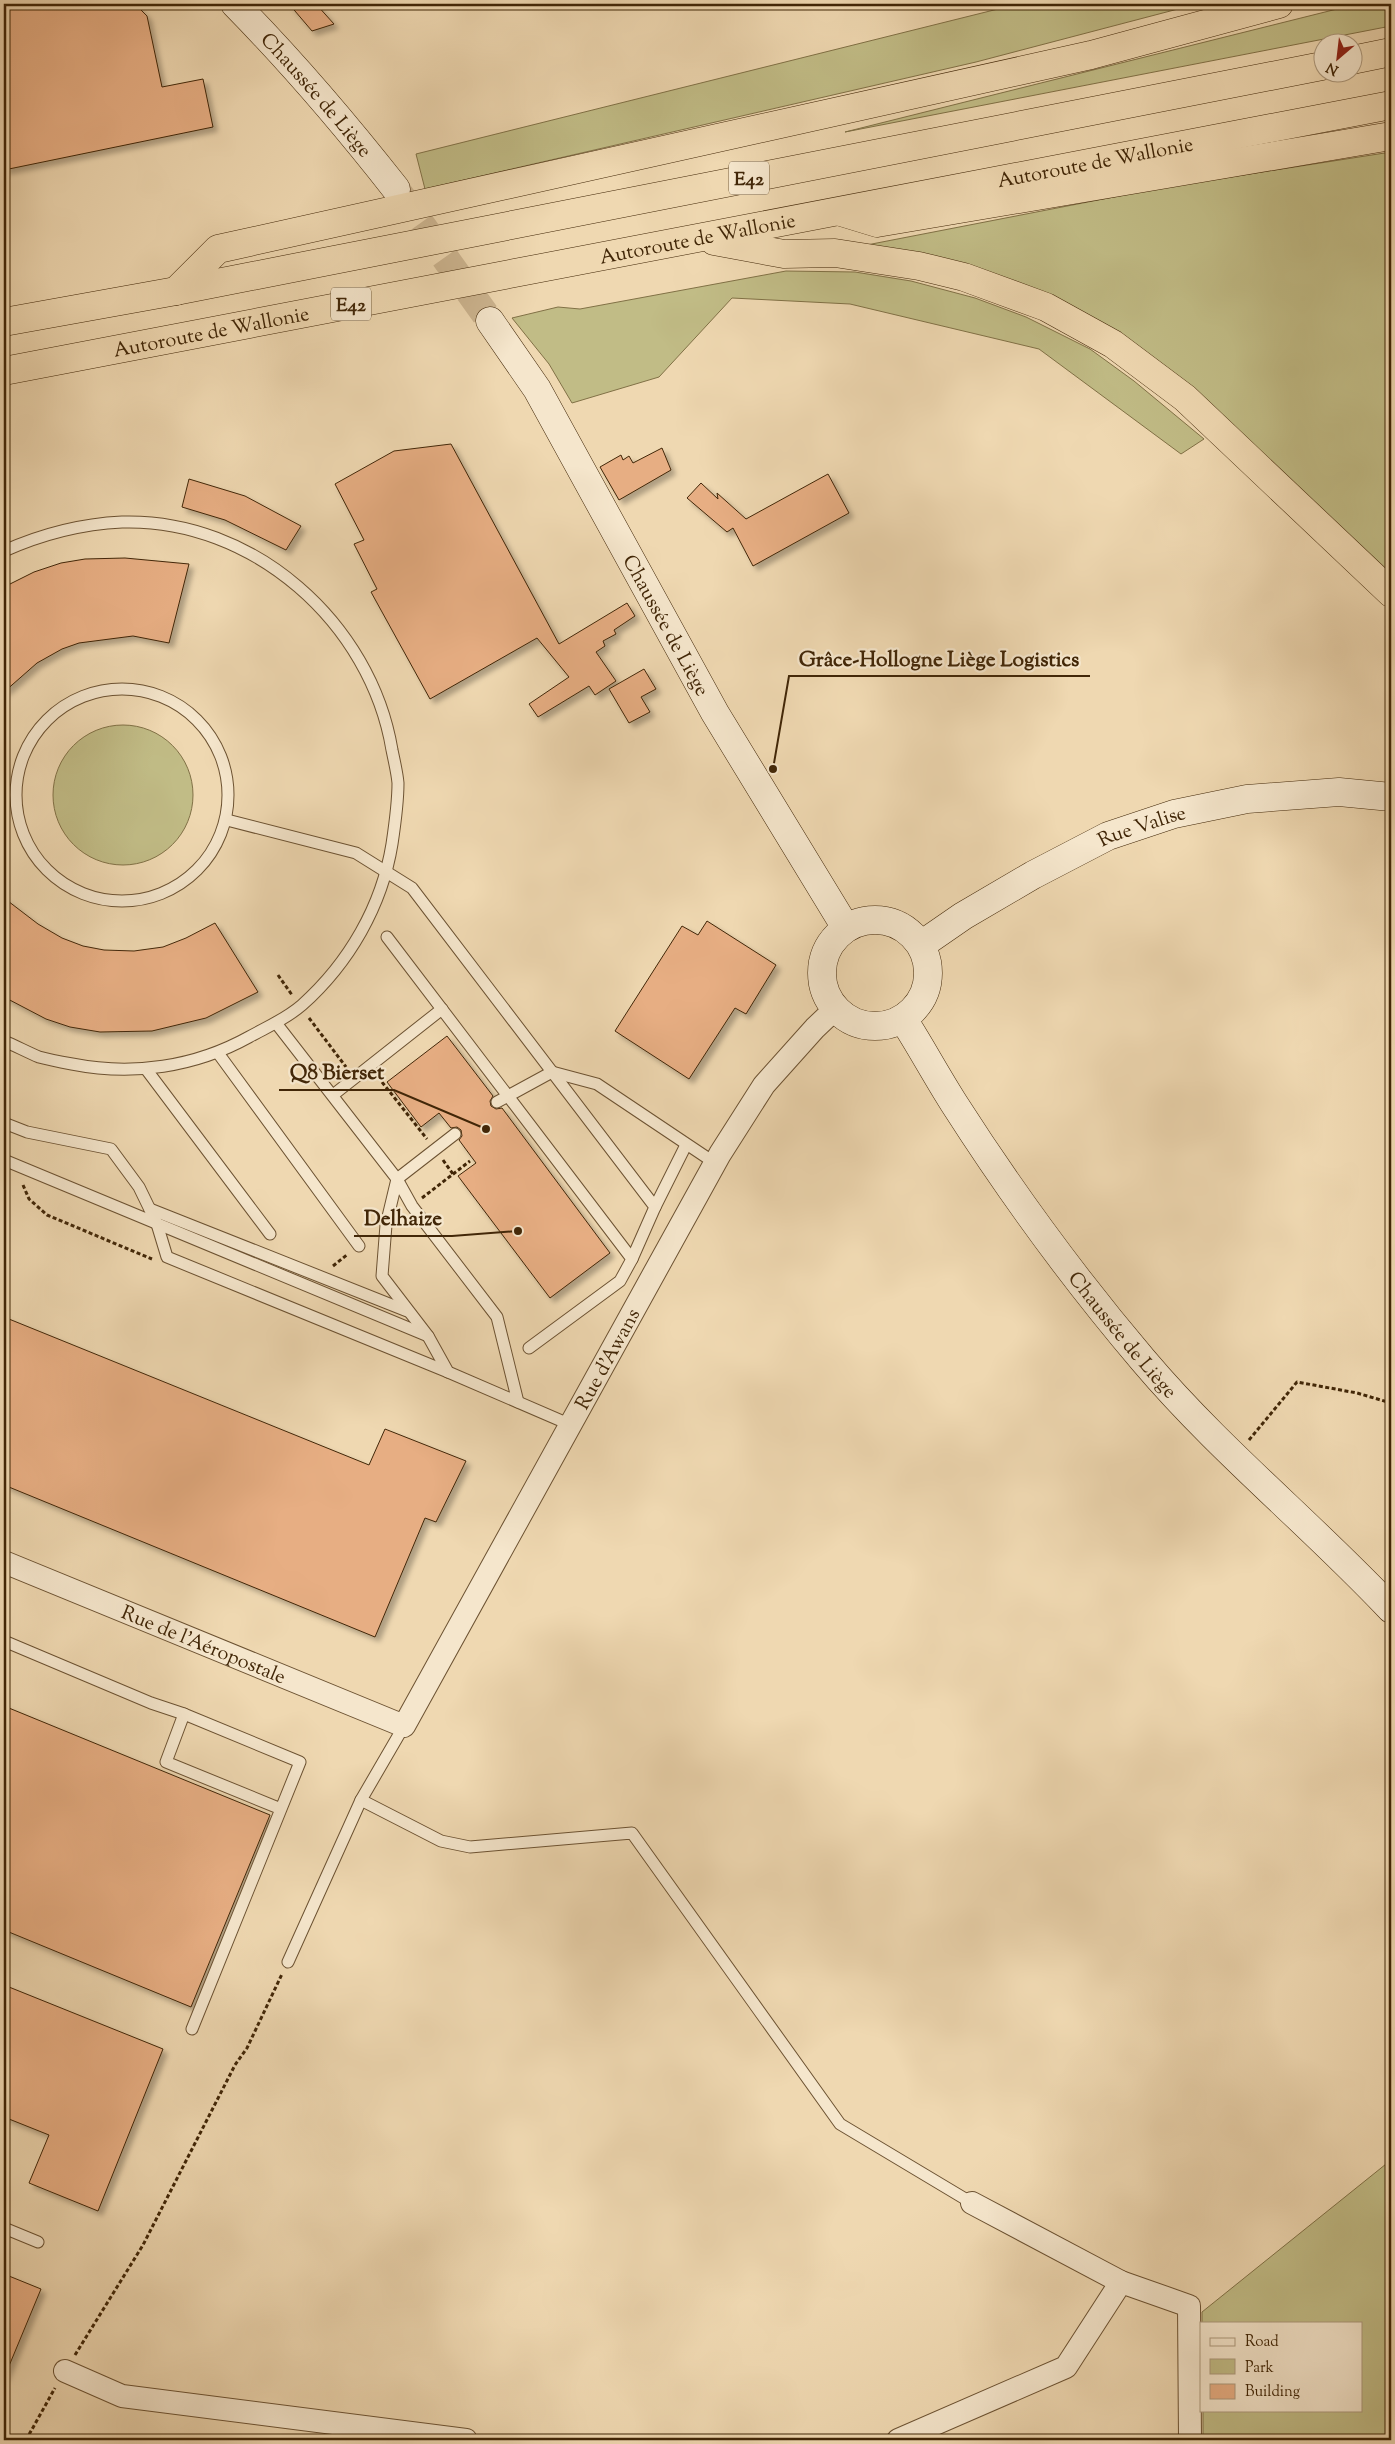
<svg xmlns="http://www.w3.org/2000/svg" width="1395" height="2444" viewBox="0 0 1395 2444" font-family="'Sorts Mill Goudy',serif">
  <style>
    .green { fill: #c1bc86; stroke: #817146 }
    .building { fill: #e7ae83; stroke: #412607; filter: url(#shadow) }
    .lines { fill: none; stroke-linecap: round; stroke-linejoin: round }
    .secondary-tunnel { stroke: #ccb48f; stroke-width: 28; stroke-dasharray: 28 14; stroke-linecap: butt }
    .lane-casing { stroke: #6c5232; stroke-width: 13 }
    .street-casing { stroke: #6c5232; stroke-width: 24 }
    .secondary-casing { stroke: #412607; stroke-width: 29 }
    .highway-casing { stroke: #412607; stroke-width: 29 }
    .path { stroke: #412607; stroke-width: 3; stroke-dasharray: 4 2.5; stroke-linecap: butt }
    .lane { stroke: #f5e6cc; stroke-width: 11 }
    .street { stroke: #f5e6cc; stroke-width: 22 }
    .secondary { stroke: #f5e6cc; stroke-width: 28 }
    .highway { stroke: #efd8b1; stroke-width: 28 }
    .labels { text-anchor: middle; stroke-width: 4.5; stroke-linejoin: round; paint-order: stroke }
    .shield { fill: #f5e6cc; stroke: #776042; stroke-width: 1 }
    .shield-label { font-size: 19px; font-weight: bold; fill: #412607 }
    .street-label { font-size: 20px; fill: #412607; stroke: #f5e6cc }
    .leader { fill: none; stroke: #412607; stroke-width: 2 }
    .callout-dot { fill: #412607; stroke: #f5e6cc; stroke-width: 2 }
    .callout-label { font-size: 21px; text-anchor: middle; font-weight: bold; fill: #412607; stroke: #f5e6cc; stroke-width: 4.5; stroke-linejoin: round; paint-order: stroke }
  </style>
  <defs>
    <filter id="shadow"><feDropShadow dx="4.5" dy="4.5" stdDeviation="2.5" flood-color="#0004"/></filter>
  </defs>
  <rect width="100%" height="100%" fill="#efd8b1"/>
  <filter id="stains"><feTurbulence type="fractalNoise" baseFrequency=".004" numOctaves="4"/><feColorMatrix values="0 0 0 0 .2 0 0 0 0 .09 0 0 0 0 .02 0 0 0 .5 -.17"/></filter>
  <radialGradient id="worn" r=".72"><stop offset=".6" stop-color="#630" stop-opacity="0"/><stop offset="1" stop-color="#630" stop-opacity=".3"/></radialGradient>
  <g class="green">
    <path d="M1018,4H1197L976,62L425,189L416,154Z"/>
    <path d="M1357,4H1391V26L845,132Z"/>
    <path d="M1391,152V583L1111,335L846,249L1160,188Z"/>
    <path d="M786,271L855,272L911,281L975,298L1026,317L1090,349L1134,381L1204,439L1181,454L1039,349L850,304L732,298L659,377L572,403L549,364L512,318L558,307L580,309Z"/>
    <circle cx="123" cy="795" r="70"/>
    <path d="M1391,2160V2440H1203V2410H1361V2323H1202V2312Z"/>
  </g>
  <g class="building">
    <path d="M4,4H135L147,16L162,87L203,79L213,127L4,170Z"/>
    <path d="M289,4H316L334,24L312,31Z"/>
    <path d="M451,444L559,644L627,603L635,616L614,630L616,634L603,641L605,646L596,652L616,681L595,695L589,686L538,717L529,704L569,677L537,638L430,699L371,592L377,589L354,544L364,540L335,484L394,451Z"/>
    <path d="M662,448L671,470L619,500L600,467L621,455L623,460L629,456L633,463Z"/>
    <path d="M828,474L849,513L753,566L733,528L727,532L687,498L701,483L718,499L717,493L746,519Z"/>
    <path d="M189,479L245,496L301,526L286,550L225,520L182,507Z"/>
    <path d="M125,558L189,564L169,643L133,636L79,643L62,649L37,663L4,692V587L34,572L61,563L85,559Z"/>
    <path d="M644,669L656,689L641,697L650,712L629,723L609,689Z"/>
    <path d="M4,898L38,924L62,938L83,946L104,950L134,951L163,947L186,938L215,923L258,992L206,1018L152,1031L100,1032L70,1027L46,1019L4,997Z"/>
    <path d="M707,921L776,965L746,1014L735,1008L689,1079L615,1031L682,926L698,935Z"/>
    <path d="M447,1036L493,1096L490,1101L491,1106L496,1109L502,1108L610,1253L550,1298L458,1176L476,1163L459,1140L462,1136L461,1130L457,1127L451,1128L439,1113L421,1127L387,1082Z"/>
    <path d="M4,1317L369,1465L385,1429L466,1461L436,1522L425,1518L375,1637L4,1485Z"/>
    <path d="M4,1706L270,1815L191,2007L4,1930Z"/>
    <path d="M4,1985L163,2049L98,2211L29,2183L49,2135L4,2117Z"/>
    <path d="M4,2274L41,2289L4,2378Z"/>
  </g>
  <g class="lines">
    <path class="secondary-tunnel" d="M396,189L490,321"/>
    <g class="lane-casing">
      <g id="lane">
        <path d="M4,551C42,534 80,524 122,522C253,518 371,623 392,750C394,760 397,772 398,783C398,803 395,824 392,844C382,906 349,963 302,1005C286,1019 267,1027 249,1037C195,1067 133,1076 72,1064C61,1062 50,1060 39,1057C27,1052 16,1046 4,1041"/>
        <circle cx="122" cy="795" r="106"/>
        <path d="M227,820L356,853L412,888L655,1207L632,1259"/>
        <path d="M387,937L632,1259L620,1281L529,1348"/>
        <path d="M276,1023L397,1179L412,1206L497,1317L518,1402"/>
        <path d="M218,1053L359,1246"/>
        <path d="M146,1069L270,1234"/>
        <path d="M333,1095L442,1009"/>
        <path d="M497,1102L552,1072L597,1084L715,1163"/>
        <path d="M4,1123L27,1132L111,1149L139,1187L157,1224L167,1257L448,1372"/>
        <path d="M455,1134L397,1179L386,1225L382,1276L428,1336L448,1372L571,1425"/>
        <path d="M4,1160L428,1336"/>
        <path d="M655,1207L686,1145"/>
        <path d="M150,1209L407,1311"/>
        <path d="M4,1641L151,1703L184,1714"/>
        <path d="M361,1800L441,1841L470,1847L632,1833L840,2124L972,2203"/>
        <path d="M288,1962L361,1800L404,1726"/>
        <path d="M192,2029L300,1762L184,1714L166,1762L281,1809"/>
        <path d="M4,2228L38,2242"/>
      </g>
    </g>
    <g class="street-casing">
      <g id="street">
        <path id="s1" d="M4,1562L404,1726L720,1154L764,1085L815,1028L835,1009"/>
        <path d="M972,2203L1121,2282L1189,2306L1190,2440"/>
        <path d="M65,2371L122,2396L466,2440"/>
        <path d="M898,2440L1066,2367L1121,2282"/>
      </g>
    </g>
    <g class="secondary-casing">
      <g id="secondary">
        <path id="s2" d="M235,4C293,63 345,124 396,189"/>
        <path id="s3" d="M490,321L537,389L715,713L846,928"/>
        <circle cx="875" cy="973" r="53"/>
        <path id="s4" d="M921,945L963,916L1033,875L1108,836L1174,814L1247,799L1339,792L1391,797"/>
        <path id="s5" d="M903,1019C921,1047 937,1077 955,1105C1012,1194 1075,1280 1143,1360C1219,1450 1311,1524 1391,1609"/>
      </g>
    </g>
    <g class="highway-casing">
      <g id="highway">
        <path d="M1352,60L1391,52"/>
        <path d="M841,212L877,223L1391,136"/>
        <path d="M714,241L784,254L835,253L919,266L964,277L1046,307L1113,344L1185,398L1391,593"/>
        <path d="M176,291L218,249L1091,55L1279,4"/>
        <path d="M4,322L176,291L1322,66"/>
        <path id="s6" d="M4,371L1391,105"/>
      </g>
    </g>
    <g class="path">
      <path d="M278,975L292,995"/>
      <path d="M309,1018L346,1067"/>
      <path d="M378,1077L427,1139"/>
      <path d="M443,1160L453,1174"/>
      <path d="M23,1185L29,1199L47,1215L152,1259"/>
      <path d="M422,1198L470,1161"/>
      <path d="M333,1266L348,1254"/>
      <path d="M1249,1440L1297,1382L1357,1393L1391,1403"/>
      <path d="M75,2355L143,2245L235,2065L247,2048L282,1974"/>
      <path d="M26,2440L55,2388"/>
    </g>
    <use href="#lane" class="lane"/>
    <use href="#street" class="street"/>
    <use href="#secondary" class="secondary"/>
    <use href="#highway" class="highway"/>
  </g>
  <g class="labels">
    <g class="shield">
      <rect x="729" y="161.5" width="40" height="33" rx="4"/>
      <rect x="331" y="287.5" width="40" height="33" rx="4"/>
    </g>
    <g class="shield-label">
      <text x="749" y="185">E42</text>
      <text x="351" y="311">E42</text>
    </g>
    <g class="street-label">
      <text dy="7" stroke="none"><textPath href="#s2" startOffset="122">Chaussée de Liège</textPath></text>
      <text dy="7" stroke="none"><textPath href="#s6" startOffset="1111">Autoroute de Wallonie</textPath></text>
      <text dy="7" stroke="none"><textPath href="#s6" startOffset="706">Autoroute de Wallonie</textPath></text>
      <text dy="7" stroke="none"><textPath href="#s6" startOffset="211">Autoroute de Wallonie</textPath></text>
      <text dy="7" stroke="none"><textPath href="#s3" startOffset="352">Chaussée de Liège</textPath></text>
      <text dy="7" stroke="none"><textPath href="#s4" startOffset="252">Rue Valise</textPath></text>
      <text dy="7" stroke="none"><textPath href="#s5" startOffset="385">Chaussée de Liège</textPath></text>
      <text dy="7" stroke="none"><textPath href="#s1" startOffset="852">Rue d'Awans</textPath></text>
      <text dy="7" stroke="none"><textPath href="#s1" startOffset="216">Rue de l'Aéropostale</textPath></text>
    </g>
  </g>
  <path class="leader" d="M773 769L789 676H1090M486 1129L394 1090H279M518 1231L452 1236H354"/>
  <g class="callout-dot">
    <circle cx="773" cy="769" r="5"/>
    <circle cx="486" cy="1129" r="5"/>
    <circle cx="518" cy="1231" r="5"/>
  </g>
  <g class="callout-label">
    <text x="939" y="666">Grâce-Hollogne Liège Logistics</text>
    <text x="337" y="1079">Q8 Bierset</text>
    <text x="403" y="1225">Delhaize</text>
  </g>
  <rect width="1395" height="2444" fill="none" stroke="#efd8b1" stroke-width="20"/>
  <rect x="5" y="5" width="1385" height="2434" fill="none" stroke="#412607" stroke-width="2.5"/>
  <rect x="10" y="10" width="1375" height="2424" fill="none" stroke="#412607"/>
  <rect x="1200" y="2322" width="162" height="90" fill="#f5e6cc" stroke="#ad997d"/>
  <rect x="1210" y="2338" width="25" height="8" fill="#f5e6cc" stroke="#ad997d"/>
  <text x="1245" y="2346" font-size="15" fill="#412607">Road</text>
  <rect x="1210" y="2359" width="25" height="15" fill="#c1bc86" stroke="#ad997d"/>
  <text x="1245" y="2372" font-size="15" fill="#412607">Park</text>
  <rect x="1210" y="2384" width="25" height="15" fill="#e7ae83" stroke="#ad997d"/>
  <text x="1245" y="2396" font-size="15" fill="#412607">Building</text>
  <g transform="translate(1338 58) rotate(208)"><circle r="24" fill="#f5e6cc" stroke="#ad997d"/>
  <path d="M0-4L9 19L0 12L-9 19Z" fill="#8f2418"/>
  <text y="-8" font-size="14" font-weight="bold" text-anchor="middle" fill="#412607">N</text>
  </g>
  <rect width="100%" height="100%" filter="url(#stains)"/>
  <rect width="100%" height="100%" fill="url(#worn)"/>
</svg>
